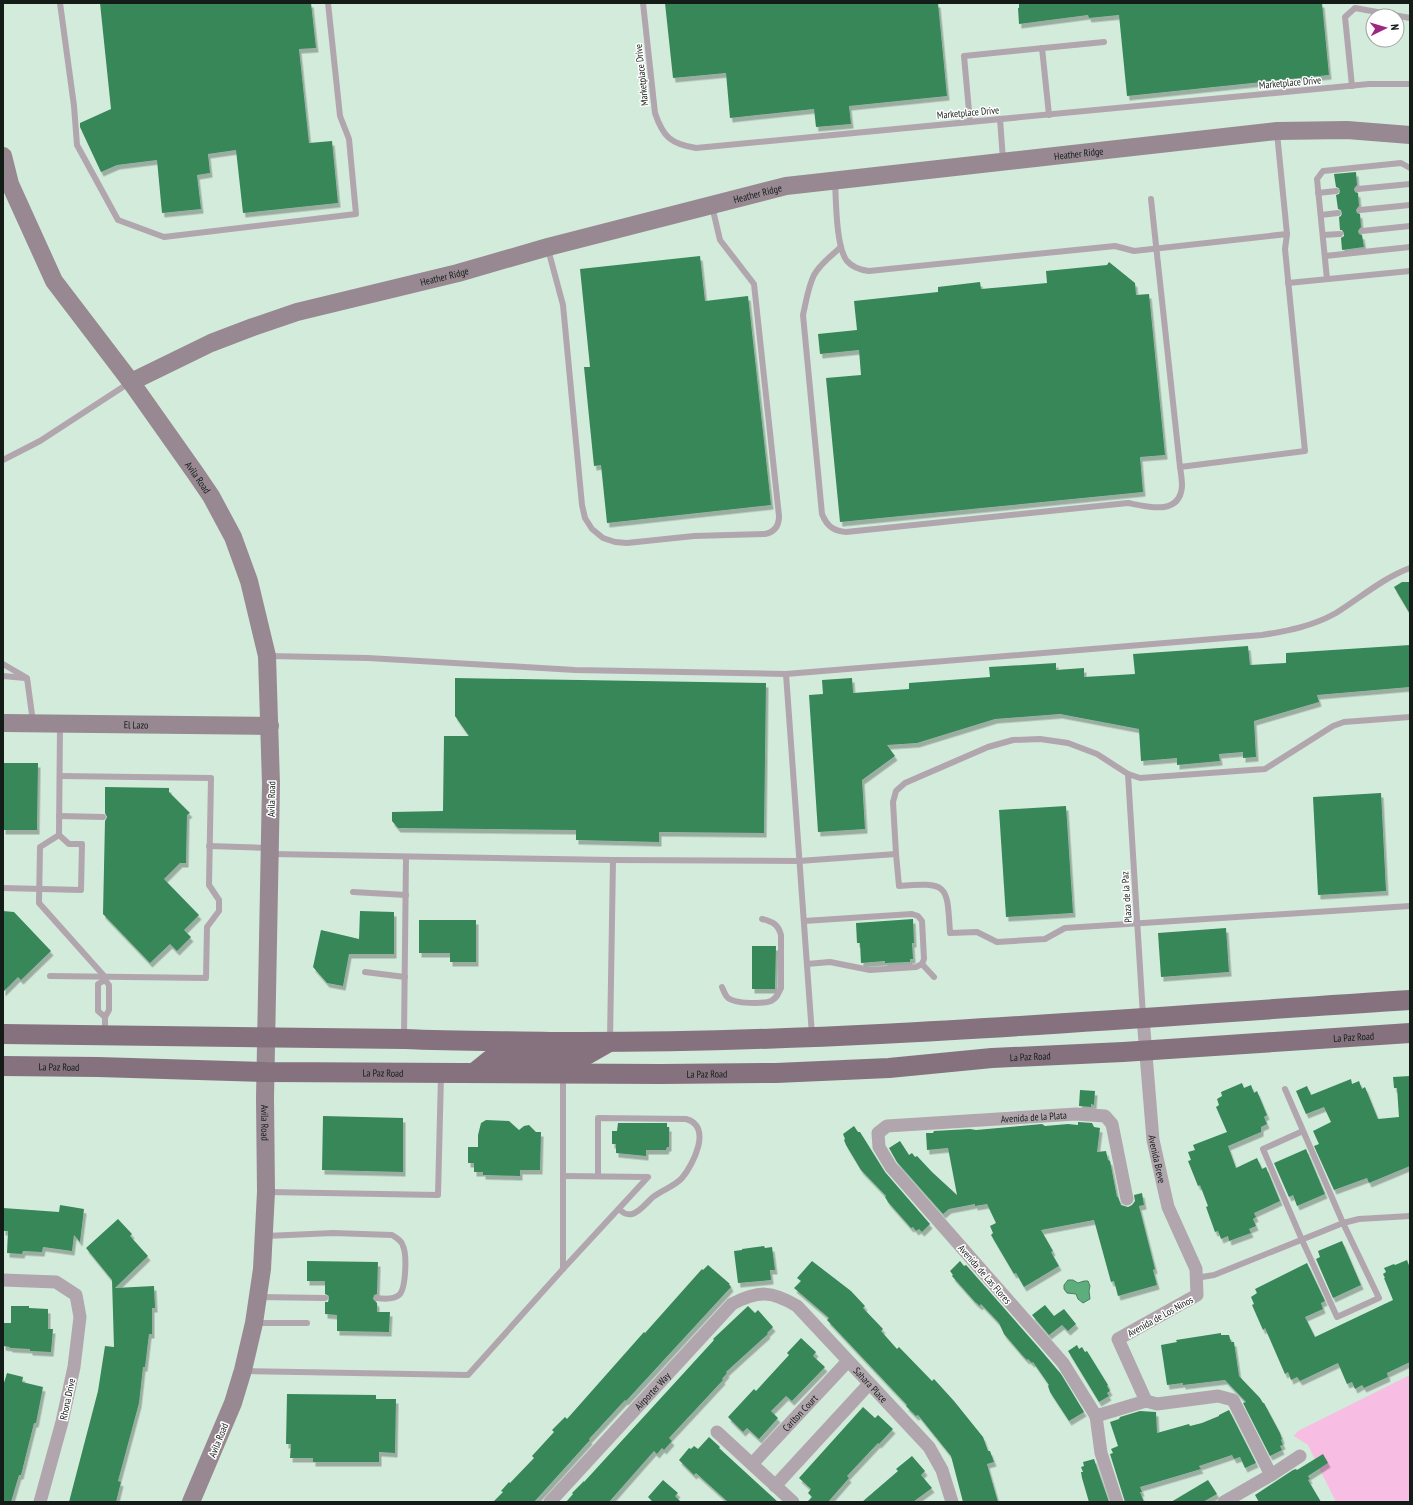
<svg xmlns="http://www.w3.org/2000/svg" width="1413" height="1505" viewBox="0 0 1413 1505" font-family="'PT Sans Narrow',sans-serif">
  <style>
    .green { fill: #f7bde2 }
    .water { fill: #5ead7d; stroke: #48825e }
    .building { fill: #378759; filter: url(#shadow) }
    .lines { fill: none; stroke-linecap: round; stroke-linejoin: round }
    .lane { stroke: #b1a6ad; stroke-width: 6 }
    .street { stroke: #b1a6ad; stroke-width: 13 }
    .secondary { stroke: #978891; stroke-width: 18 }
    .primary { stroke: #85727e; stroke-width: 20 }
    .labels { text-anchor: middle; stroke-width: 3; stroke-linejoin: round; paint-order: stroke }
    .street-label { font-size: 10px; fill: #131c16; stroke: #fff }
  </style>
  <defs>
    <filter id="shadow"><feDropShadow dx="2.5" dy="4.5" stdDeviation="0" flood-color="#0004"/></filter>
  </defs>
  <rect width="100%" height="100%" fill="#d3ebdb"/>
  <path class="green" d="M1410,1375V1502H1336L1308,1445L1294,1436L1298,1431Z"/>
  <path class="water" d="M1068,1280H1073L1078,1283L1084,1281H1088L1090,1286L1089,1291L1090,1299L1083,1303L1078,1299L1076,1294L1067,1293L1064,1289V1285Z"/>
  <g class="building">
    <path d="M100,3H311L316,48L299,49L309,143L332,141L338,203L243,213L236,150L208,154L210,173L197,175L201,209L162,213L157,160L117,165L101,172L80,127V123L111,109Z"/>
    <path d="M665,3H938L947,96L849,106L851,124L816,127L814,109L730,118L726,73L673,78Z"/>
    <path d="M1019,3H1322L1329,75L1127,96L1119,15L1089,18L1088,15L1019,24L1018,8H1019Z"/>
    <path d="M1356,172L1357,185L1354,189L1355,192L1358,193L1359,206L1356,210L1357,213L1360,214L1361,227L1358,231L1359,234L1362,235L1364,247L1342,250L1341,238L1344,236V233L1342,230H1340L1339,217L1341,216L1342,213L1341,210L1338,209L1336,195L1339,194L1340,191L1339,188L1336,187L1334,174Z"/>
    <path d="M700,256L705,301L748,296L771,505L607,523L601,465L594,466L584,367H590L580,269Z"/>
    <path d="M1109,262L1135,283L1136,295L1149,294L1165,455L1140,457L1143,492L840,522L826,378L861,375L859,350L820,354L818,334L857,330L854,301L938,292V287L980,282L981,289L1047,283L1046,271L1107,265Z"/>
    <path d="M1402,582H1410V614L1394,587Z"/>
    <path d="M1410,645V687L1317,695L1319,702L1254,721L1256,757L1243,758V752L1219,754L1220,761L1177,765V758L1141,761L1139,729L1060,714L995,719L917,743L887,745L895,756L862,780L865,829L818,832L809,695L823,694L822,680L852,678L853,693L909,689V683L990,677L989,667L1056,663V670L1084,668V677L1135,674L1133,654L1248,646L1250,665L1286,663V653Z"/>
    <path d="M455,678L766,683L764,833L659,832V842L576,840V830L398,828L392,821V812L443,811L444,736H469L455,716Z"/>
    <path d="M3,763H38L37,830H3Z"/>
    <path d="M105,787L169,788V792L190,813L187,815L186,863H180L164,879L199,915L184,930L191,937L177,951L170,944L150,963L103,914L105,821L107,817L105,813Z"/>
    <path d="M1381,793L1386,891L1318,895L1313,797Z"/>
    <path d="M1066,806L1073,913L1006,917L999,810Z"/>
    <path d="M3,911L14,912L51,951L21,980L18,977L3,992Z"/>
    <path d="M360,911L394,912V954H349L343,986L327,983L313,967L321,930L359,939Z"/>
    <path d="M913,919L914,943H912L913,959H910V962L885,963V961L861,963L860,943H857L856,923Z"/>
    <path d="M419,920H476V962H450V953H419Z"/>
    <path d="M1226,928L1229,972L1161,977L1158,933Z"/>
    <path d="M752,946H776L775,989H752Z"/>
    <path d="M1410,1076V1166L1369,1183L1367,1178L1334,1190L1314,1146L1319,1144L1313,1131L1331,1122L1324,1107L1306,1114L1296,1091L1307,1086L1311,1095L1351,1079L1352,1084L1359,1081L1362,1089L1365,1087L1378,1119L1399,1117L1397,1088H1394L1393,1077Z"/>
    <path d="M1242,1083L1244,1088L1251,1085L1254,1093L1257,1091L1267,1115L1264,1117L1267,1124L1261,1127V1132L1228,1146L1236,1168L1257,1158L1262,1169L1266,1167L1280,1201L1254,1213L1256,1217L1253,1219L1256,1226L1249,1229L1251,1233L1229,1241L1228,1236L1221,1239L1218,1231L1215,1232L1206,1207L1208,1206L1200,1185L1198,1186L1188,1161L1191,1160L1188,1152L1195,1150L1193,1145L1227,1132L1216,1107L1219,1105L1217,1099L1222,1096L1221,1092Z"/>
    <path d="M1080,1090L1095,1091L1094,1105L1091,1104V1107L1079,1106Z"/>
    <path d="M323,1116L403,1118V1172L322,1170Z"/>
    <path d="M486,1120L509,1121L519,1130L524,1126L529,1125L536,1132H541L540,1170H520V1176L483,1175V1172H474V1163H468V1147H478V1135L481,1123Z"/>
    <path d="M1078,1122L1092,1123L1094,1127L1100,1128L1097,1152L1106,1151L1108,1160L1110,1161L1117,1197H1118L1121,1205L1128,1207L1132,1205L1135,1201L1134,1195L1142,1193L1144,1205L1139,1206L1155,1269L1153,1270L1157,1285L1118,1296L1114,1281L1111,1282L1094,1220L1041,1230L1053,1251L1051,1252L1059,1266L1024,1287L1016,1273L1014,1274L991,1235L993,1233L990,1226L996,1223L987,1204L975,1206V1204L949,1209L943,1214L897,1162L889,1148L900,1141L909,1155L912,1153L915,1157L917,1156L932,1172L957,1195L948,1148L927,1150L926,1133H933L934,1131L970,1129L976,1130L1042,1124L1045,1126L1068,1124L1078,1125Z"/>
    <path d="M618,1123H667V1127H669V1147H667L666,1150H646V1156L616,1153V1144H612V1131H617Z"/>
    <path d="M854,1126L858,1132H860L885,1172L930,1224L922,1232L919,1229L916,1231L913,1227L911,1228L888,1202L885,1197L886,1196L861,1170L846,1145L844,1140L845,1139L843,1134Z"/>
    <path d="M1306,1149L1325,1194L1297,1206L1293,1195L1289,1197L1274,1163Z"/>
    <path d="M60,1205L84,1209L80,1242L74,1235L72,1251L43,1247L42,1252L23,1251L22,1254L7,1253L8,1231H3V1208L59,1212Z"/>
    <path d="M118,1219L132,1234L130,1236L148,1256L115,1288L154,1286L155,1308H152V1334H149L145,1367H143L139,1403L118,1481L121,1482L116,1502H69L98,1391L105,1346L114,1347L112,1280L86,1248Z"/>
    <path d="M1342,1241L1361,1285L1333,1298L1316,1259L1320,1257L1318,1251Z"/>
    <path d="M764,1246L765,1248L772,1247L775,1270H770L771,1280L738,1283L734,1251L742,1250V1249Z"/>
    <path d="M1407,1260L1410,1268V1362L1387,1373L1388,1377L1364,1388L1362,1385L1355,1389L1352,1382L1347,1384L1338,1363L1300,1381L1297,1377L1291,1380L1288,1372L1285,1374L1265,1328L1263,1330L1252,1305L1254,1304L1251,1297L1257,1293L1255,1289L1307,1263L1325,1301L1321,1303L1323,1309L1305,1317L1315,1337L1393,1300L1384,1278H1385L1383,1274L1386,1272L1384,1268L1394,1264L1395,1265Z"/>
    <path d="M307,1261L378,1262L377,1294L374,1295L373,1299L377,1303V1312H390L389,1332L337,1331V1315L325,1314V1302H328L329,1298V1296L325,1294V1281H307Z"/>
    <path d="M812,1261L851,1291L865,1306L863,1308L883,1329L881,1331L897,1349L899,1347L932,1381L934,1379L954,1401L983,1437L988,1451H990L994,1462L987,1464L998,1502H963L951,1456L918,1415L916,1416L906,1406L907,1405L827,1320L829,1318L794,1288L801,1281L797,1278Z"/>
    <path d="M960,1261L964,1266L966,1265L967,1266L1039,1348L1061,1374L1084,1412L1069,1421L1050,1392L1048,1386L1049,1385L1033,1362L1032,1363L1028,1359L1027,1360L1022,1355L1004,1334L999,1323L981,1304L980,1306L975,1302L952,1276L953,1275L950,1271Z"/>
    <path d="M708,1265L730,1284H729L731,1287L626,1401L625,1400L589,1439L590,1440L534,1502H493L503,1492L501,1491L509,1482L510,1483L534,1458L532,1456L554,1432L552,1430L565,1417L567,1419L644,1332L645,1333L702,1269L703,1270Z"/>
    <path d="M1045,1305L1054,1316L1064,1309L1076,1324L1068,1331L1062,1325L1049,1335L1032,1315Z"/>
    <path d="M11,1306H29V1308L48,1309V1329H53L51,1352L30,1351V1349L10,1348V1347L3,1346L4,1323H11Z"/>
    <path d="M748,1306L755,1313L758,1310L773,1327L767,1333L768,1334L726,1372L727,1373L722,1379L723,1380L669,1438L672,1441L664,1450L662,1448L657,1454L654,1451L609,1502H566L573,1494L572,1493L584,1481V1482L714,1340L713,1339Z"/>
    <path d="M1221,1333V1335H1229L1231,1342H1234L1239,1376L1260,1398L1263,1403H1264L1280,1433L1282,1439L1281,1440L1283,1445L1280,1446L1282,1450L1270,1456L1243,1403L1246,1402L1225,1380L1183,1385V1383L1167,1385L1161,1345L1177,1342L1176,1340Z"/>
    <path d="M801,1338L816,1352L813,1356L825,1367L792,1401L786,1396L771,1411L778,1418L759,1439L747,1428L743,1432L728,1417L754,1389L756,1391L789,1355L787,1353Z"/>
    <path d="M1077,1345L1079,1349L1082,1347L1085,1352L1087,1351L1108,1385L1107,1386L1110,1391L1107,1393L1109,1396L1099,1402L1068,1351Z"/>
    <path d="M7,1373L23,1377L22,1382L43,1387L36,1423H34L21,1475H19L11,1502H3V1386Z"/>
    <path d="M287,1394L376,1395V1399H396L395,1453L379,1452V1462H313V1458H290L291,1444H286Z"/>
    <path d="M863,1407L875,1418L878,1415L893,1429L879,1444L878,1443L847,1476L849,1478L828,1502H807L812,1497L808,1493L811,1489L799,1478Z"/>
    <path d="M1229,1410L1256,1463L1245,1468L1240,1457L1234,1459L1232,1455L1199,1466L1201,1469L1140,1487L1142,1492H1140L1144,1502H1125L1110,1454L1113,1453L1111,1449L1118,1446L1110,1422L1119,1419L1120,1417L1140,1411L1156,1412L1157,1433L1189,1424L1190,1426L1202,1423L1219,1416V1415Z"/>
    <path d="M709,1437L720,1447L719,1448L778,1502H728L696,1473L694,1475L679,1460L689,1448L691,1449L694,1446L698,1449Z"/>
    <path d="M1323,1454L1328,1463L1308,1476L1310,1479L1308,1480L1321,1502H1259L1255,1495L1293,1470L1296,1469L1297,1470Z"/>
    <path d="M912,1456L925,1471L921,1475L932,1488L913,1502H862L898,1471L896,1469Z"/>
    <path d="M1094,1459L1109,1502H1089L1082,1478L1081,1472H1083L1081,1467L1084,1466L1083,1462Z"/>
    <path d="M663,1480L678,1493L675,1496L681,1502H653L648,1497Z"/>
    <path d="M1208,1480L1217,1494L1203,1502H1171Z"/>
  </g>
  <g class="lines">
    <g class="lane">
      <path d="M60,3L74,106L77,145L118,220L164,237L356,214L349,139L340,116L328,3"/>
      <path d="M643,3L655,113C663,137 671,144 696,148L1369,84H1410"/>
      <path d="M1042,48L1049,115"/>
      <path d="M1352,86L1345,17L1355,8L1410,18"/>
      <path d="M1000,119L1003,160"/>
      <path d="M970,122L964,56L1104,42"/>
      <path d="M835,181C836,200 836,248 847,261C853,268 860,270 869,271L1115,246L1134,251L1287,234"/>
      <path d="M1358,189L1410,184"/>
      <path d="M1318,193L1336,191"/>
      <path d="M1151,199L1180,467"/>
      <path d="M1360,210L1410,205"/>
      <path d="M1321,215L1338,213"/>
      <path d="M1362,231L1410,226"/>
      <path d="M1323,235L1340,234"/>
      <path d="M841,247C832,255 820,264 814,275C808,287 806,302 803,315L822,514C827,526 833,531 846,532L1128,503C1148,507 1180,516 1182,486C1182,480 1181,473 1180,467L1305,451L1285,249L1287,234L1277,133"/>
      <path d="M548,249L563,305L582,505L585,518L592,529L603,538L615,542L627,543L694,536L765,534C775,532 779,526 779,516L754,284L720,240L712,206"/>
      <path d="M1325,256L1410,247"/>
      <path d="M1327,279L1317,179L1323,171L1401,163L1410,168"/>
      <path d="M1288,283L1410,271"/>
      <path d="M3,460L40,441L129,383"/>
      <path d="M268,656L368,658L575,670L786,674L1262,635C1288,631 1313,626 1336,613C1360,598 1383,578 1410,568"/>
      <path d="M3,664L27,678L33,722"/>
      <path d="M786,674L812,1035"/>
      <path d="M3,676L25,678"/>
      <path d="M60,725L59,835L40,847L39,903L105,977V980L109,985V1010L105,1017V1032"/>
      <path d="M1128,774L1143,1016"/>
      <path d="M59,816L103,817"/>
      <path d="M209,846L268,848"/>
      <path d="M272,854L613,860L799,861L896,854L893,802L896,791L905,783L988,747L1013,740L1040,739L1068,743L1097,754L1128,774L1140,778L1265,769L1333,726L1344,722L1410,717"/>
      <path d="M896,854L899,886C949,882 947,885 950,933L977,932L997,942L1045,939L1065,928L1410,906"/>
      <path d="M3,888L81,890L82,844H69L59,835"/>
      <path d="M353,892L406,895"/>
      <path d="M804,921L912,914L918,916L922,921L924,959L922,964L916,967L870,970L830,962L807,964"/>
      <path d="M922,964L934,977"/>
      <path d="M365,972L405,977"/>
      <path d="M50,976L206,978L207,927L219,911V900L209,885L211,778L60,776"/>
      <path d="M722,987C724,992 725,995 728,998C735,1004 764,1004 771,1001C777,998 778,994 781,988V935C778,924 773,922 762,919"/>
      <path d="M105,1017L98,1011V984L105,980"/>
      <path d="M404,1037L406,857"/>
      <path d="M610,1040L613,860"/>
      <path d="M1285,1089L1343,1223L1379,1298L1337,1317L1302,1240L1263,1149L1303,1131"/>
      <path d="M598,1176V1118L686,1119C713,1126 693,1165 682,1178C675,1186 662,1190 653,1197C647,1202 640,1212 632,1214C626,1215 623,1213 619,1209"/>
      <path d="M267,1192L438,1195L441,1075"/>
      <path d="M266,1236L333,1233L392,1235C397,1238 402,1241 403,1246C407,1255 406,1289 399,1295C393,1300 384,1299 377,1298"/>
      <path d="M563,1269L648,1177L563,1176"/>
      <path d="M1196,1278L1214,1275L1343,1223L1359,1219L1410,1216"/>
      <path d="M259,1297L325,1298"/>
      <path d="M255,1323H307"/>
      <path d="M245,1371L468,1375L563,1269V1076"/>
    </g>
    <g class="street">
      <path id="s1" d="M1143,1018L1153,1140L1168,1207L1196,1269L1197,1295L1118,1339L1146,1401"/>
      <path d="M3,1280L56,1282L76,1295L80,1317L74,1367L62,1422L40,1502"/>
      <path id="s2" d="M1096,1416L1063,1363L891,1167L879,1147L878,1133L887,1126L1076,1114L1105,1116L1112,1124L1127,1199"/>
      <path d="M717,1432L793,1502"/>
      <path id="s3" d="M752,1464L848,1361"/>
      <path d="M775,1486L869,1384"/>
      <path id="s4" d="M550,1502L732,1304C759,1290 772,1291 797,1306L929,1447L942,1470L952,1502"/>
      <path d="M1117,1502L1101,1453L1096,1416L1146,1401L1157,1404L1218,1396L1233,1400L1271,1475"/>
      <path d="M1224,1502L1271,1475L1300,1456"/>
    </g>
    <g class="secondary">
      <path id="s5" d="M3,156L10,184L54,281L131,382L196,474L211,496L233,537L249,581L267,656L271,784L265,1098L266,1192L262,1269L254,1323L243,1370L233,1403L191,1502"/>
      <path id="s6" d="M131,382L211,343L253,327L297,312L458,273L548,247L786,186L1277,131L1347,130L1410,135"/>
      <path id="s7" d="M3,723L270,726"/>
    </g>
    <g class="primary">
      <path d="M3,1034L404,1039C453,1041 502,1041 550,1042C838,1044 1124,1018 1410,1000"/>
      <path id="s8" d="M3,1066L98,1067L266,1072L661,1074L776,1073L889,1068L992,1058L1123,1052L1410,1033"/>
      <path d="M474,1073L490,1060L503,1058H581L609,1042"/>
    </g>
  </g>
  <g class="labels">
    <g class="street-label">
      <text transform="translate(641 75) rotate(-96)" y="4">Marketplace Drive</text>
      <text transform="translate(1290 82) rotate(-5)" y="4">Marketplace Drive</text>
      <text transform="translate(968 112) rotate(-5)" y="4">Marketplace Drive</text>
      <text dy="4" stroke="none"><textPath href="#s6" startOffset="980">Heather Ridge</textPath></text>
      <text dy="4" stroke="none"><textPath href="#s6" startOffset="656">Heather Ridge</textPath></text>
      <text dy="4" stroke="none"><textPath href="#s6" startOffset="332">Heather Ridge</textPath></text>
      <text dy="4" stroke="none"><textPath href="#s5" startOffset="379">Avila Road</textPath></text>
      <text dy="4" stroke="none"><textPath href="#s7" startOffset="133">El Lazo</textPath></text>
      <text transform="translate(271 799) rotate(-89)" y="4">Avila Road</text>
      <text transform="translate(1126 897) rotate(-94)" y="4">Plaza de la Paz</text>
      <text dy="4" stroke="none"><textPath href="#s8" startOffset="1352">La Paz Road</textPath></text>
      <text dy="4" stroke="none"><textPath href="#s8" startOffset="1028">La Paz Road</textPath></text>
      <text dy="4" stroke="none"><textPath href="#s8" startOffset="56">La Paz Road</textPath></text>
      <text dy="4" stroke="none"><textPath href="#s8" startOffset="380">La Paz Road</textPath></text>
      <text dy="4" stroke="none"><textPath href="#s8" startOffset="704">La Paz Road</textPath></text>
      <text dy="4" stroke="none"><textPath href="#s2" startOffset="519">Avenida de la Plata</textPath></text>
      <text dy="4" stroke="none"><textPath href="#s5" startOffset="1039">Avila Road</textPath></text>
      <text dy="4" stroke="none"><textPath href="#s1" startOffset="142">Avenida Breve</textPath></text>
      <text transform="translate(985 1274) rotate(49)" y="4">Avenida de Las Flores</text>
      <text transform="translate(1160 1316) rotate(-29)" y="4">Avenida de Los Ninos</text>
      <text dy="4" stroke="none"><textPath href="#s4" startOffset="446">Sahara Place</textPath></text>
      <text dy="4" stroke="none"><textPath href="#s4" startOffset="151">Airporter Way</textPath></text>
      <text transform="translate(67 1399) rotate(-78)" y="4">Rhona Drive</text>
      <text dy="4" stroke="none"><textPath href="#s3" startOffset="70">Carlton Court</textPath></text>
      <text transform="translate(218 1440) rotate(-68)" y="4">Avila Road</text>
    </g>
  </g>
  <rect width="1413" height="1505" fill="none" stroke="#131c16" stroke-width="8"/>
  <g transform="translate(1385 28) rotate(85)"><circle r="19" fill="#ffffff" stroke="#a1a4a2"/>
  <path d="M0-3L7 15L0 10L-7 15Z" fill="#9e2780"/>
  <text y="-6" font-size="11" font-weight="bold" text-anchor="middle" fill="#131c16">N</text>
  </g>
</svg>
